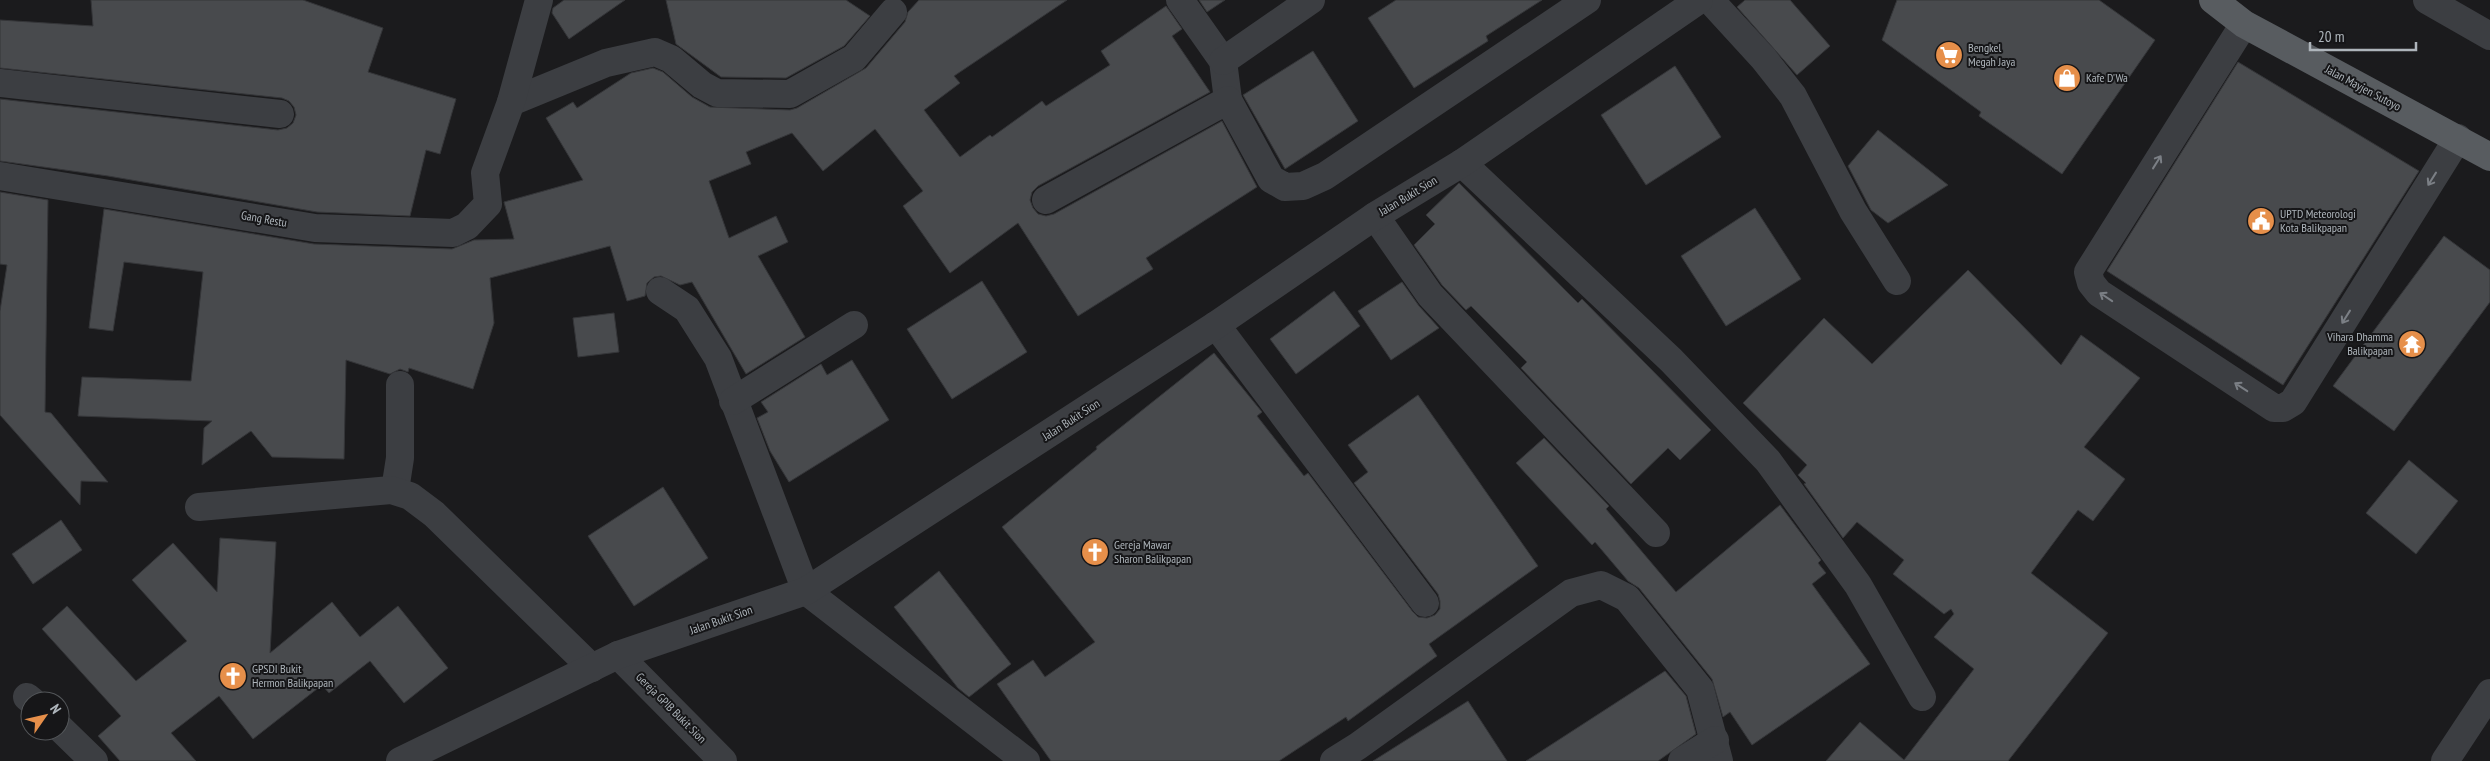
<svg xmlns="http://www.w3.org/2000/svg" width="2490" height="761" viewBox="0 0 2490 761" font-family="'PT Sans Narrow',sans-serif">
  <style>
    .building { fill: #484a4d; stroke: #353639 }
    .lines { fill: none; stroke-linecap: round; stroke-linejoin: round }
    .minor { stroke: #3c3e42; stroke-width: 28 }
    .major { stroke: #585c60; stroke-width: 28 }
    .oneway { stroke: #7b7f85 }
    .labels { text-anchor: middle; stroke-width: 4; stroke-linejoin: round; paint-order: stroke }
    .poi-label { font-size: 12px; fill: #aeb5bb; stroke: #161618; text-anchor: start }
    .street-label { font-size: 12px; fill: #aeb5bb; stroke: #161618 }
  </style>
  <rect width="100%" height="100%" fill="#1b1b1d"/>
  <g class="building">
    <path d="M91,0H303L383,28L368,72L456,99L440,154L426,150L410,216L317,212L108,176L0,161V99L278,130L287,128L293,123L296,115L294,107L289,101L282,98L0,68V20L93,26Z"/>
    <path d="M564,0H625L569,39L552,13L553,8Z"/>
    <path d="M666,0H846L870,16L844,46L786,78L721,77L676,44Z"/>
    <path d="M919,0H1067L954,76L960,83L924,110L960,157L990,135L992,137L1042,101L1046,106L1110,65L1101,51L1166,6L1182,29L1172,36L1210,92L1038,186L1032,192L1030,200L1033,208L1038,214L1046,216L1054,214L1222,121L1257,187L1146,258L1153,269L1078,316L1018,223L950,273L903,206L923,191L875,129L823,171L792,133L746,152L751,164L709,181L729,238L776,216L788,242L758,256L805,337L746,374L692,282L680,285L661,276L654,277L647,283L645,296L627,301L610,246L490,278L494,323L473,389L409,368L408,372L400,369L390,374L346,360L344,459L272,457L251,431L202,465L204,428L212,421L78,416L82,377L191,381L203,272L124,262L113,331L89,328L104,209L314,244L452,249L474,240L514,239L504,202L583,180L546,118L573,102L577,108L631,73L653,68L663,72L692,97L710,107L790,110L797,108L866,68L905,22L908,12Z"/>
    <path d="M1199,0H1225L1207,12Z"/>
    <path d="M1396,0H1542L1486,36L1488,41L1414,88L1368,18Z"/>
    <path d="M1745,0H1790L1830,46L1797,75L1737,7Z"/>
    <path d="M1897,0H2099L2155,40L2062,174L1979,116L1981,112L1882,40Z"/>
    <path d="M1313,51L1358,121L1285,169L1243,95Z"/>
    <path d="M2238,62L2419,171L2283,385L2107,271Z"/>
    <path d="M1675,66L1721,137L1646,185L1601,115Z"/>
    <path d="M1878,130L1948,185L1888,223L1871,210L1848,166Z"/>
    <path d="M1459,183L1578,303L1582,299L1711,430L1680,460L1668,448L1631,484L1521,368L1527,362L1471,306L1466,310L1442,285L1414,245L1435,224L1426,215Z"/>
    <path d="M0,192L48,200L45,412L51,413L108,482L81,481L80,505L0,415V311L7,265L0,264Z"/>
    <path d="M1755,208L1801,279L1726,326L1681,256Z"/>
    <path d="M2444,236L2490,270V302L2394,431L2333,386Z"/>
    <path d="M1968,270L2061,365L2081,335L2140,378L2084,447L2125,479L2093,521L2078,510L2031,573L2108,633L2008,761H1826L1860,722L1904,760L1974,669L1934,637L1954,614L1951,609L1944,614L1893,574L1904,560L1857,522L1843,538L1804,484L1806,483L1798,475L1807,465L1743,403L1824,318L1872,364Z"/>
    <path d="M982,281L1027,352L952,399L907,329Z"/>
    <path d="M1402,282L1419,306L1439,328L1391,360L1358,311Z"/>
    <path d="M1334,291L1360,326L1296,374L1270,339Z"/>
    <path d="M614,313L619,352L578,357L573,318Z"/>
    <path d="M1214,353L1262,412L1257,416L1304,476L1308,473L1413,612L1418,617L1427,618L1435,615L1440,609V601L1438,594L1354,483L1368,472L1348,445L1418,395L1538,566L1429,644L1437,656L1348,721L1346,717L1279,761H1051L997,684L1033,660L1045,677L1095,642L1002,527L1097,449L1096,447Z"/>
    <path d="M852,360L889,420L789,482L770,451L757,418L768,412L761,402L821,364L827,375Z"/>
    <path d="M1544,438L1609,506L1606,509L1676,592L1780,505L1821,560L1818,563L1826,573L1812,584L1870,664L1752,745L1730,712L1723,717L1712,679L1639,588L1628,581L1595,542L1592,545L1516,463Z"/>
    <path d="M2409,460L2458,501L2416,554L2366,513Z"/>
    <path d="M663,487L708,558L634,606L588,536Z"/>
    <path d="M61,520L82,550L33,584L12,554Z"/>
    <path d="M220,538L276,542L270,653L332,602L360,637L398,606L448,668L404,703L370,661L329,693L322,685L253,739L219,696L171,733L196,761H120L98,736L121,716L42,629L67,606L136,681L187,641L132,580L173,543L217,592Z"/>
    <path d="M939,571L1011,664L969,697L958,688L894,607Z"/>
    <path d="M1665,671L1686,696L1696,734L1658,761H1526Z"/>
    <path d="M1468,701L1507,761H1373Z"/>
  </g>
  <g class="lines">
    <g class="minor">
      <path d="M1180,0L1223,61L1228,100"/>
      <path d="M1710,0L1764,59L1793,96L1853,211L1897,281"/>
      <path d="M2427,0L2490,36"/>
      <path d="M2244,24L2088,272L2091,283L2099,293L2274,408H2283L2293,402L2458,138"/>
      <path d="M1223,61L1311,0"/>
      <path d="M0,83L280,114"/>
      <path d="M511,102L606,63L655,52L671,59L702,85L717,93L790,94L854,58L893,12"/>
      <path d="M1462,163L1671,360L1768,461L1858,585L1922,697"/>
      <path d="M0,176L315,228L453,233L467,226L488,204L485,173L511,102L539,0"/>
      <path d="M1046,200L1228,100L1271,179L1285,187L1303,186L1325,176L1587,0"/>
      <path d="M1375,216L1430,295L1656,533"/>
      <path d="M660,291L687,309L718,358L806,591L1026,761"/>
      <path d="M1216,325L1425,603"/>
      <path d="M733,401L854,325"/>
      <path d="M395,490L400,458V385"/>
      <path d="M199,507L391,490L410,496L434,514L592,668"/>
      <path d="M618,655L723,761"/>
      <path d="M27,697L32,701"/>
      <path d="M60,728L94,761"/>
      <path d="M400,761L618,655L806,591L1216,325L1375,216L1462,163L1699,0"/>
      <path d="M1334,761L1358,746L1571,593L1601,585L1627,598L1700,689L1719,761"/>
      <path d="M1682,761L1715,740"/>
      <path d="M2445,761L2490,693"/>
    </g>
    <path class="major" d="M2213,0L2244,24L2490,157"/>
  </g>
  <defs><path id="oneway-shaft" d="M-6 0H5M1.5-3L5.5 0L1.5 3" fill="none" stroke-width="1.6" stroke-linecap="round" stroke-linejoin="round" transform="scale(1.25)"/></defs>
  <g class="oneway">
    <use href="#oneway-shaft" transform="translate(2157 162) rotate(-58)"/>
    <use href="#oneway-shaft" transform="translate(2432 179) rotate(122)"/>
    <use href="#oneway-shaft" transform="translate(2106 297) rotate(-146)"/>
    <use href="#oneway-shaft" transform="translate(2346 317) rotate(122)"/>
    <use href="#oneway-shaft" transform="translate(2241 387) rotate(-147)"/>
  </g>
  <defs>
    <g id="supermarket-disc" transform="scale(1.4375)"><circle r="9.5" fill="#e68f4a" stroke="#161618"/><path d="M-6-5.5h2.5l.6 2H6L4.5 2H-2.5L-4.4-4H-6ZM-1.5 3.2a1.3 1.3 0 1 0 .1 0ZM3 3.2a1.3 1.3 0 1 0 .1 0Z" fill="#fff"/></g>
    <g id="shop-disc" transform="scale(1.4375)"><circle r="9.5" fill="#e68f4a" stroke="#161618"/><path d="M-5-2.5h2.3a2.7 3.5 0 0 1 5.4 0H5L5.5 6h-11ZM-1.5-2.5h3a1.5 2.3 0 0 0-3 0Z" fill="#fff"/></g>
    <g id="civic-disc" transform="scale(1.4375)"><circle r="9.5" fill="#e68f4a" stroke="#161618"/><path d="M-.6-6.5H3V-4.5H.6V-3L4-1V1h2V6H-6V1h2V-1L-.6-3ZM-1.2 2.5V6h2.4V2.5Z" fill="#fff"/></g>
    <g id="temple-disc" transform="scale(1.4375)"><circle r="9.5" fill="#e68f4a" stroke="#161618"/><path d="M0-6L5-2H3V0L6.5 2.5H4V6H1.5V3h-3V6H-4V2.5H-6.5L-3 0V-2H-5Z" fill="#fff"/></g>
    <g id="church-disc" transform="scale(1.4375)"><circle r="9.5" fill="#e68f4a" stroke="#161618"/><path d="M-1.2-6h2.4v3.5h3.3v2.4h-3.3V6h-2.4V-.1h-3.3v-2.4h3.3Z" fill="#fff"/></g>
  </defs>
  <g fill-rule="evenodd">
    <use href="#supermarket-disc" x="1949" y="55"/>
    <use href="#shop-disc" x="2067" y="78"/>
    <use href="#civic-disc" x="2261" y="221"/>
    <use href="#temple-disc" x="2412" y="344"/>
    <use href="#church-disc" x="1095" y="552"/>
    <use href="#church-disc" x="233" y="676"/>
  </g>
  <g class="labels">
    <g class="poi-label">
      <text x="1968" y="52">Bengkel<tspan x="1968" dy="14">Megah Jaya</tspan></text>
      <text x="2086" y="82">Kafe D'Wa</text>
      <text x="2280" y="218">UPTD Meteorologi<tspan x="2280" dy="14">Kota Balikpapan</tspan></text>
      <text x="2393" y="341" text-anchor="end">Vihara Dhamma<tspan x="2393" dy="14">Balikpapan</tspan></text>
      <text x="1114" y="549">Gereja Mawar<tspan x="1114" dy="14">Sharon Balikpapan</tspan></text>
      <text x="252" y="673">GPSDI Bukit<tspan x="252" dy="14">Hermon Balikpapan</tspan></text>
    </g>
    <g class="street-label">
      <text transform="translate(2363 88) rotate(28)" y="4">Jalan Mayjen Sutoyo</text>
      <text transform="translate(1408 196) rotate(-31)" y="4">Jalan Bukit Sion</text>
      <text transform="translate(264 219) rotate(10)" y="4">Gang Restu</text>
      <text transform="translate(1071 420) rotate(-33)" y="4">Jalan Bukit Sion</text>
      <text transform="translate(721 620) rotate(-19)" y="4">Jalan Bukit Sion</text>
      <text transform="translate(671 708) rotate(45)" y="4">Gereja GPIB Bukit Sion</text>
    </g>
  </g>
  <g transform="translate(45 716) rotate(56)"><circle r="24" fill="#161618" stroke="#535659"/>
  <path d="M0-4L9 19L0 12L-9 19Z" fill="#e68f4a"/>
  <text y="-8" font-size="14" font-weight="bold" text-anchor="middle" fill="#aeb5bb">N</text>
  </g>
  <path d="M2310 42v8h106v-8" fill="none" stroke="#aeb5bb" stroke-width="2.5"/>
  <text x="2318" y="42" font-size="15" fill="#aeb5bb" stroke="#161618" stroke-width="4" paint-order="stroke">20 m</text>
</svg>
